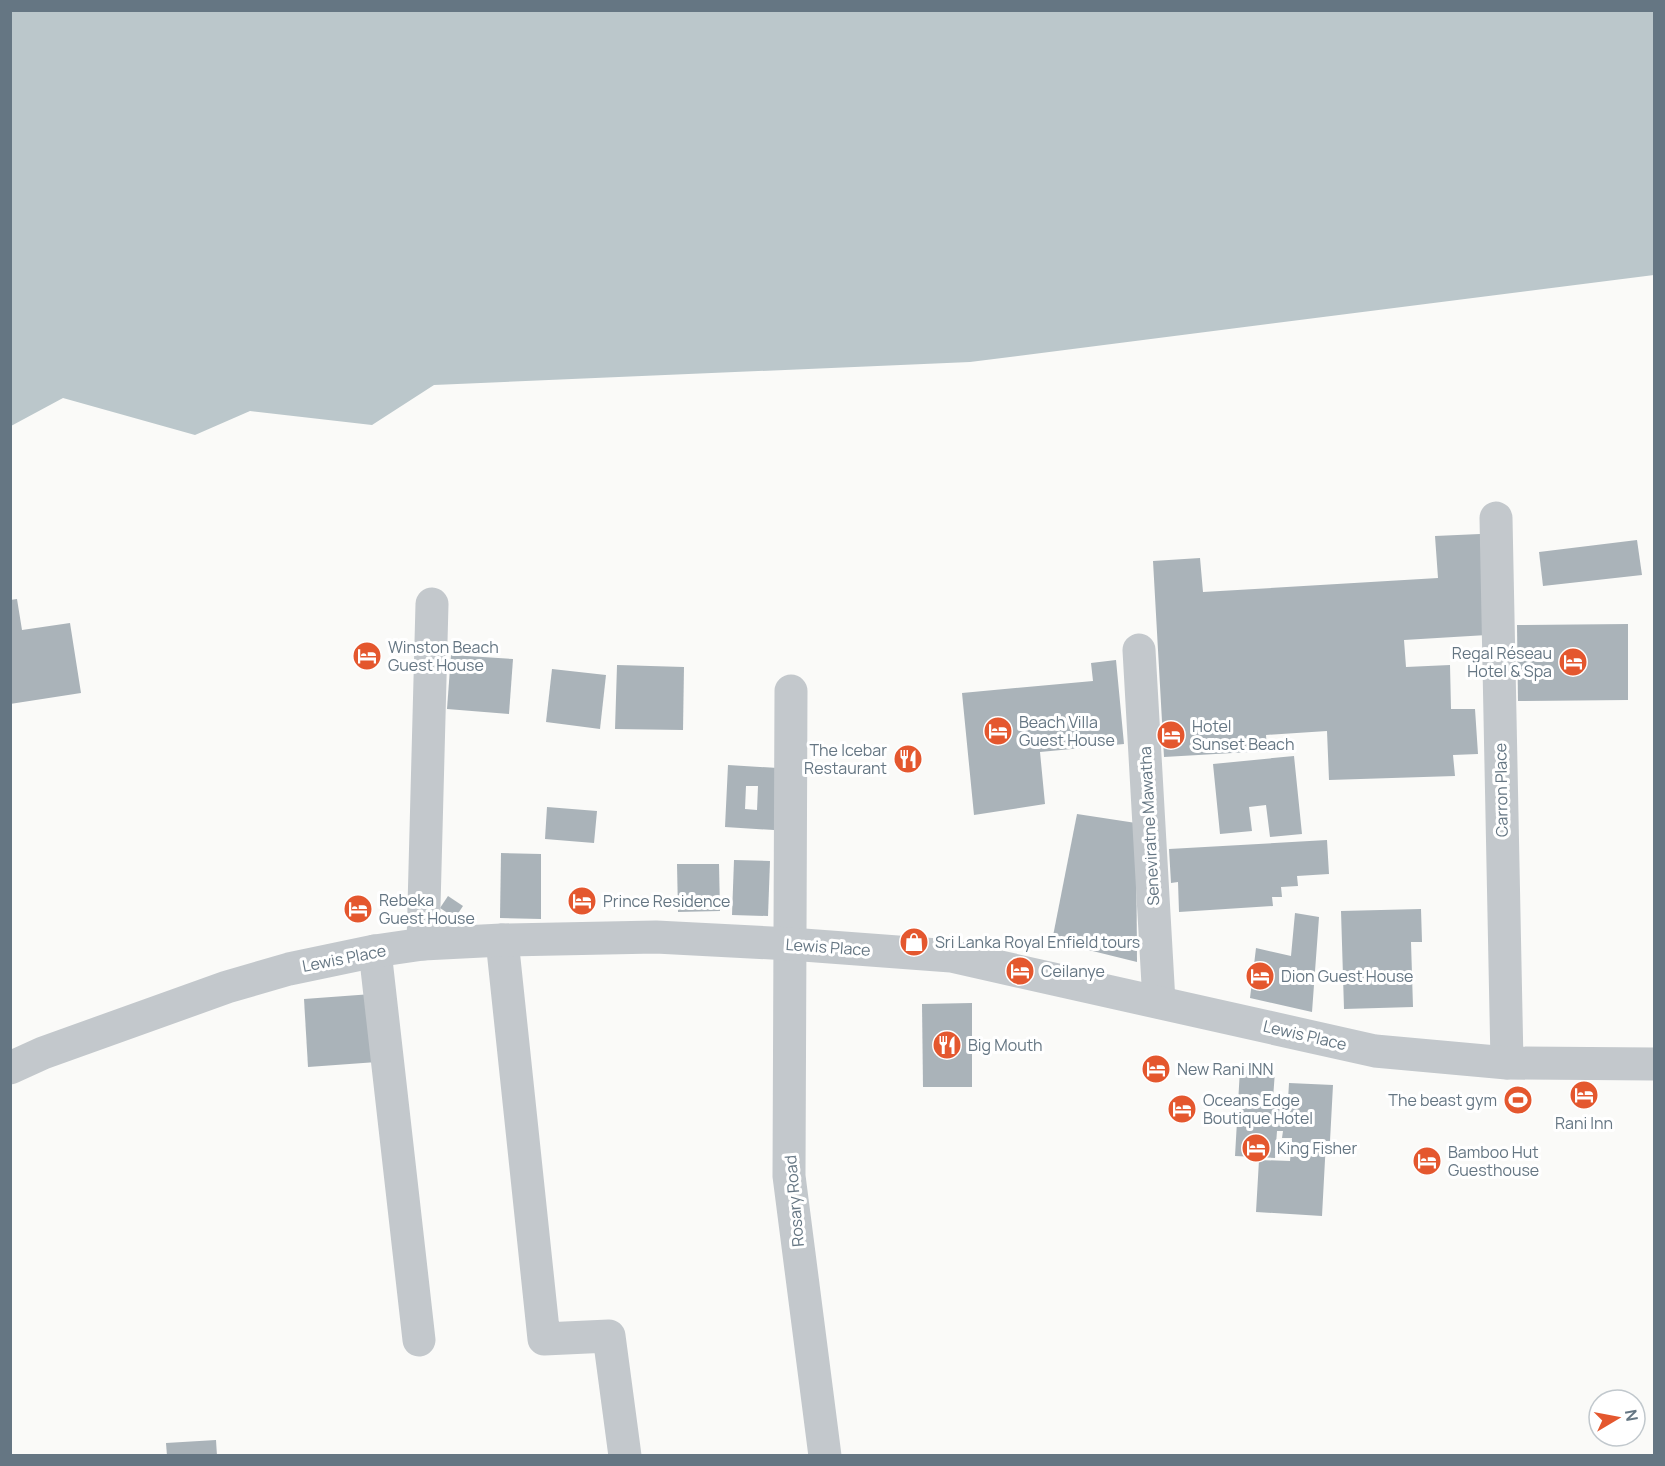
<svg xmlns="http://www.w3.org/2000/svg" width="1665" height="1466" viewBox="0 0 1665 1466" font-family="Manrope,sans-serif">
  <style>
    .water { fill: #bbc7cb }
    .building { fill: #aab3b9; fill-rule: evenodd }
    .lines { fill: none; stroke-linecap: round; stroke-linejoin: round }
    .minor { stroke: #c3c8cc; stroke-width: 33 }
    .labels { text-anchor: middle; stroke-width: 6; stroke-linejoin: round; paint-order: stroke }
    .poi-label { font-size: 16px; fill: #657683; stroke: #fff; text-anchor: start }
    .street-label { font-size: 16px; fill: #657683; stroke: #fff }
  </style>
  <rect width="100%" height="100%" fill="#fafaf8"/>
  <path class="water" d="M11,10L1654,11V275L970,362L434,385L372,425L250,411L195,435L63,398L11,426Z"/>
  <g class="building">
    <path d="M1480,534L1487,635L1404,640L1406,667L1450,665L1451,709H1475L1478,754L1453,755L1455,776L1329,780L1327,731L1266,735L1267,751L1164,757L1153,561L1200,558L1203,592L1438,578L1435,536Z"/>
    <path d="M1637,540L1642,575L1543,586L1539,552Z"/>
    <path d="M17,599L22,630L70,623L81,693L10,704V600Z"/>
    <path d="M1628,624V700L1518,701L1517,625Z"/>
    <path d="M451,655L513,659L509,714L447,709Z"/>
    <path d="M1116,660L1124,744L1040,752L1045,804L974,815L962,693L1093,681L1091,663Z"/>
    <path d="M617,665L684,667L683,730L615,729Z"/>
    <path d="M552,669L606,675L600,729L546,722Z"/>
    <path d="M1294,756L1302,834L1270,837L1266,805L1249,807L1252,831L1220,834L1213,764Z"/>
    <path d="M728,765L778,768L774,830L725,827ZM746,786H758L757,810L745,809Z"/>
    <path d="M547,807L597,811L594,843L545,839Z"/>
    <path d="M1077,814L1136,823L1137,962L1052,941Z"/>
    <path d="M1327,840L1329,874L1297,876L1298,886L1281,887L1282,897H1272L1273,906L1179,912L1178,882L1171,883L1169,849Z"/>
    <path d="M501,853L541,854V919L500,918Z"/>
    <path d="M734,860L770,861L768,916L732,915Z"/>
    <path d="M677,864H719L720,911L678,912Z"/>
    <path d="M448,896L463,906L455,918L440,908Z"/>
    <path d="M1421,909L1422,942H1411L1413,1007L1344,1009L1341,911Z"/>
    <path d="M1295,913L1319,917L1312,1012L1250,998L1256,948L1291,956Z"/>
    <path d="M372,994L377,1062L308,1067L304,999Z"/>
    <path d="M972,1003V1087H923L922,1004Z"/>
    <path d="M1240,1069L1275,1071L1273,1099L1288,1100L1289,1083L1333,1085L1330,1141H1326L1322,1216L1256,1212L1259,1160L1290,1161L1292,1138H1282L1283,1131H1277L1275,1158L1235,1156Z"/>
    <path d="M216,1440L217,1456H167L166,1443Z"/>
  </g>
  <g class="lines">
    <g class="minor">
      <path d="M1496,518L1507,1063"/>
      <path d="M1139,650L1159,1002"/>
      <path d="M791,691L789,1176L825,1456"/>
      <path d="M502,940L544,1339L609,1336L625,1456"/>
      <path d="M423,944L432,604"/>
      <path d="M375,951L419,1340"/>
      <path d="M10,1068L43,1053L227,987L289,969L375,951L423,944L502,940L656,937L790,944L951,956L1375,1051L1507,1063L1654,1064"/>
    </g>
  </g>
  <defs>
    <g id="hotel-disc" transform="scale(1.5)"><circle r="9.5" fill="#e4572e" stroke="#fff"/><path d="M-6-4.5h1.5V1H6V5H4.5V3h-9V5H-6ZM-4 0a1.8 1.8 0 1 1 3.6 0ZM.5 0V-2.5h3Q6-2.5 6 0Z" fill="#fff"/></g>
    <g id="restaurant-disc" transform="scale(1.5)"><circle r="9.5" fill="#e4572e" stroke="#fff"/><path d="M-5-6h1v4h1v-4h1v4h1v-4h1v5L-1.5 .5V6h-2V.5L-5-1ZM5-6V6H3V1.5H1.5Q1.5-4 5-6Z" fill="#fff"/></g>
    <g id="shop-disc" transform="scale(1.5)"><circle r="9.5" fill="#e4572e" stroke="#fff"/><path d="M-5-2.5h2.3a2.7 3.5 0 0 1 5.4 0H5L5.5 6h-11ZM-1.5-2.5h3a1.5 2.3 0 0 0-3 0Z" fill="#fff"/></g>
    <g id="stadium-disc" transform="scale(1.5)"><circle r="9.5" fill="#e4572e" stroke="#fff"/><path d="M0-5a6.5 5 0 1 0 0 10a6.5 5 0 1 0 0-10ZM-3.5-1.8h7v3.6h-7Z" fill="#fff"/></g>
  </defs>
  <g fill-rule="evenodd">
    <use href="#hotel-disc" x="367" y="656"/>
    <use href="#hotel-disc" x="1573" y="662"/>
    <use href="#hotel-disc" x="998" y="731"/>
    <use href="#hotel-disc" x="1171" y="735"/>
    <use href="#restaurant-disc" x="908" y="759"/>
    <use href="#hotel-disc" x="582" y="901"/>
    <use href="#hotel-disc" x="358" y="909"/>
    <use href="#shop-disc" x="914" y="942"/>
    <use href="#hotel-disc" x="1020" y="971"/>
    <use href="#hotel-disc" x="1260" y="976"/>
    <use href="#restaurant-disc" x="947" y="1045"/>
    <use href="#hotel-disc" x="1156" y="1069"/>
    <use href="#hotel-disc" x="1584" y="1095"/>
    <use href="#stadium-disc" x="1518" y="1100"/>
    <use href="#hotel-disc" x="1182" y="1109"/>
    <use href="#hotel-disc" x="1256" y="1148"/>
    <use href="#hotel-disc" x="1427" y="1161"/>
  </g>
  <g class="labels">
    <g class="poi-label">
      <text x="388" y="653">Winston Beach<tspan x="388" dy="18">Guest House</tspan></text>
      <text x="1552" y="659" text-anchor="end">Regal Réseau<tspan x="1552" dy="18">Hotel &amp; Spa</tspan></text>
      <text x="1019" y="728">Beach Villa<tspan x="1019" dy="18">Guest House</tspan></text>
      <text x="1192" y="732">Hotel<tspan x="1192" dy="18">Sunset Beach</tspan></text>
      <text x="887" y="756" text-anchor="end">The Icebar<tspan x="887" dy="18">Restaurant</tspan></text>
      <text x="379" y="906">Rebeka<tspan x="379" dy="18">Guest House</tspan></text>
      <text x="603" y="907">Prince Residence</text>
      <text x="935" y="948">Sri Lanka Royal Enfield tours</text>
      <text x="1041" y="977">Ceilanye</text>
      <text x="1281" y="982">Dion Guest House</text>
      <text x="968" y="1051">Big Mouth</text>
      <text x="1177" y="1075">New Rani INN</text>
      <text x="1203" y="1106">Oceans Edge<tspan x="1203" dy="18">Boutique Hotel</tspan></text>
      <text x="1497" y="1106" text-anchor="end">The beast gym</text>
      <text x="1584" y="1129" text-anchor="middle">Rani Inn</text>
      <text x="1277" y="1154">King Fisher</text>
      <text x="1448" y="1158">Bamboo Hut<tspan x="1448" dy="18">Guesthouse</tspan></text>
    </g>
    <g class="street-label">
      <text transform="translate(1501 790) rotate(-91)" y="6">Carron Place</text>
      <text transform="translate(1149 826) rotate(-93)" y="6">Seneviratne Mawatha</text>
      <text transform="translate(828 947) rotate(4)" y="6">Lewis Place</text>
      <text transform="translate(344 958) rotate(-11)" y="6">Lewis Place</text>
      <text transform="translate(1305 1035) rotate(13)" y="6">Lewis Place</text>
      <text transform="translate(794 1201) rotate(-95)" y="6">Rosary Road</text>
    </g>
  </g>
  <rect width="1665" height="1466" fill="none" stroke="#657683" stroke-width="24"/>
  <g transform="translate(1617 1418) rotate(80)"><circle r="28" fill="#ffffff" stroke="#c1c8cd" stroke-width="1.5"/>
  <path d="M0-4.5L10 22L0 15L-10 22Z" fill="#e4572e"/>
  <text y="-9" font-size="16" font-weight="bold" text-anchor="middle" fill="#657683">N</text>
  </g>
</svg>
